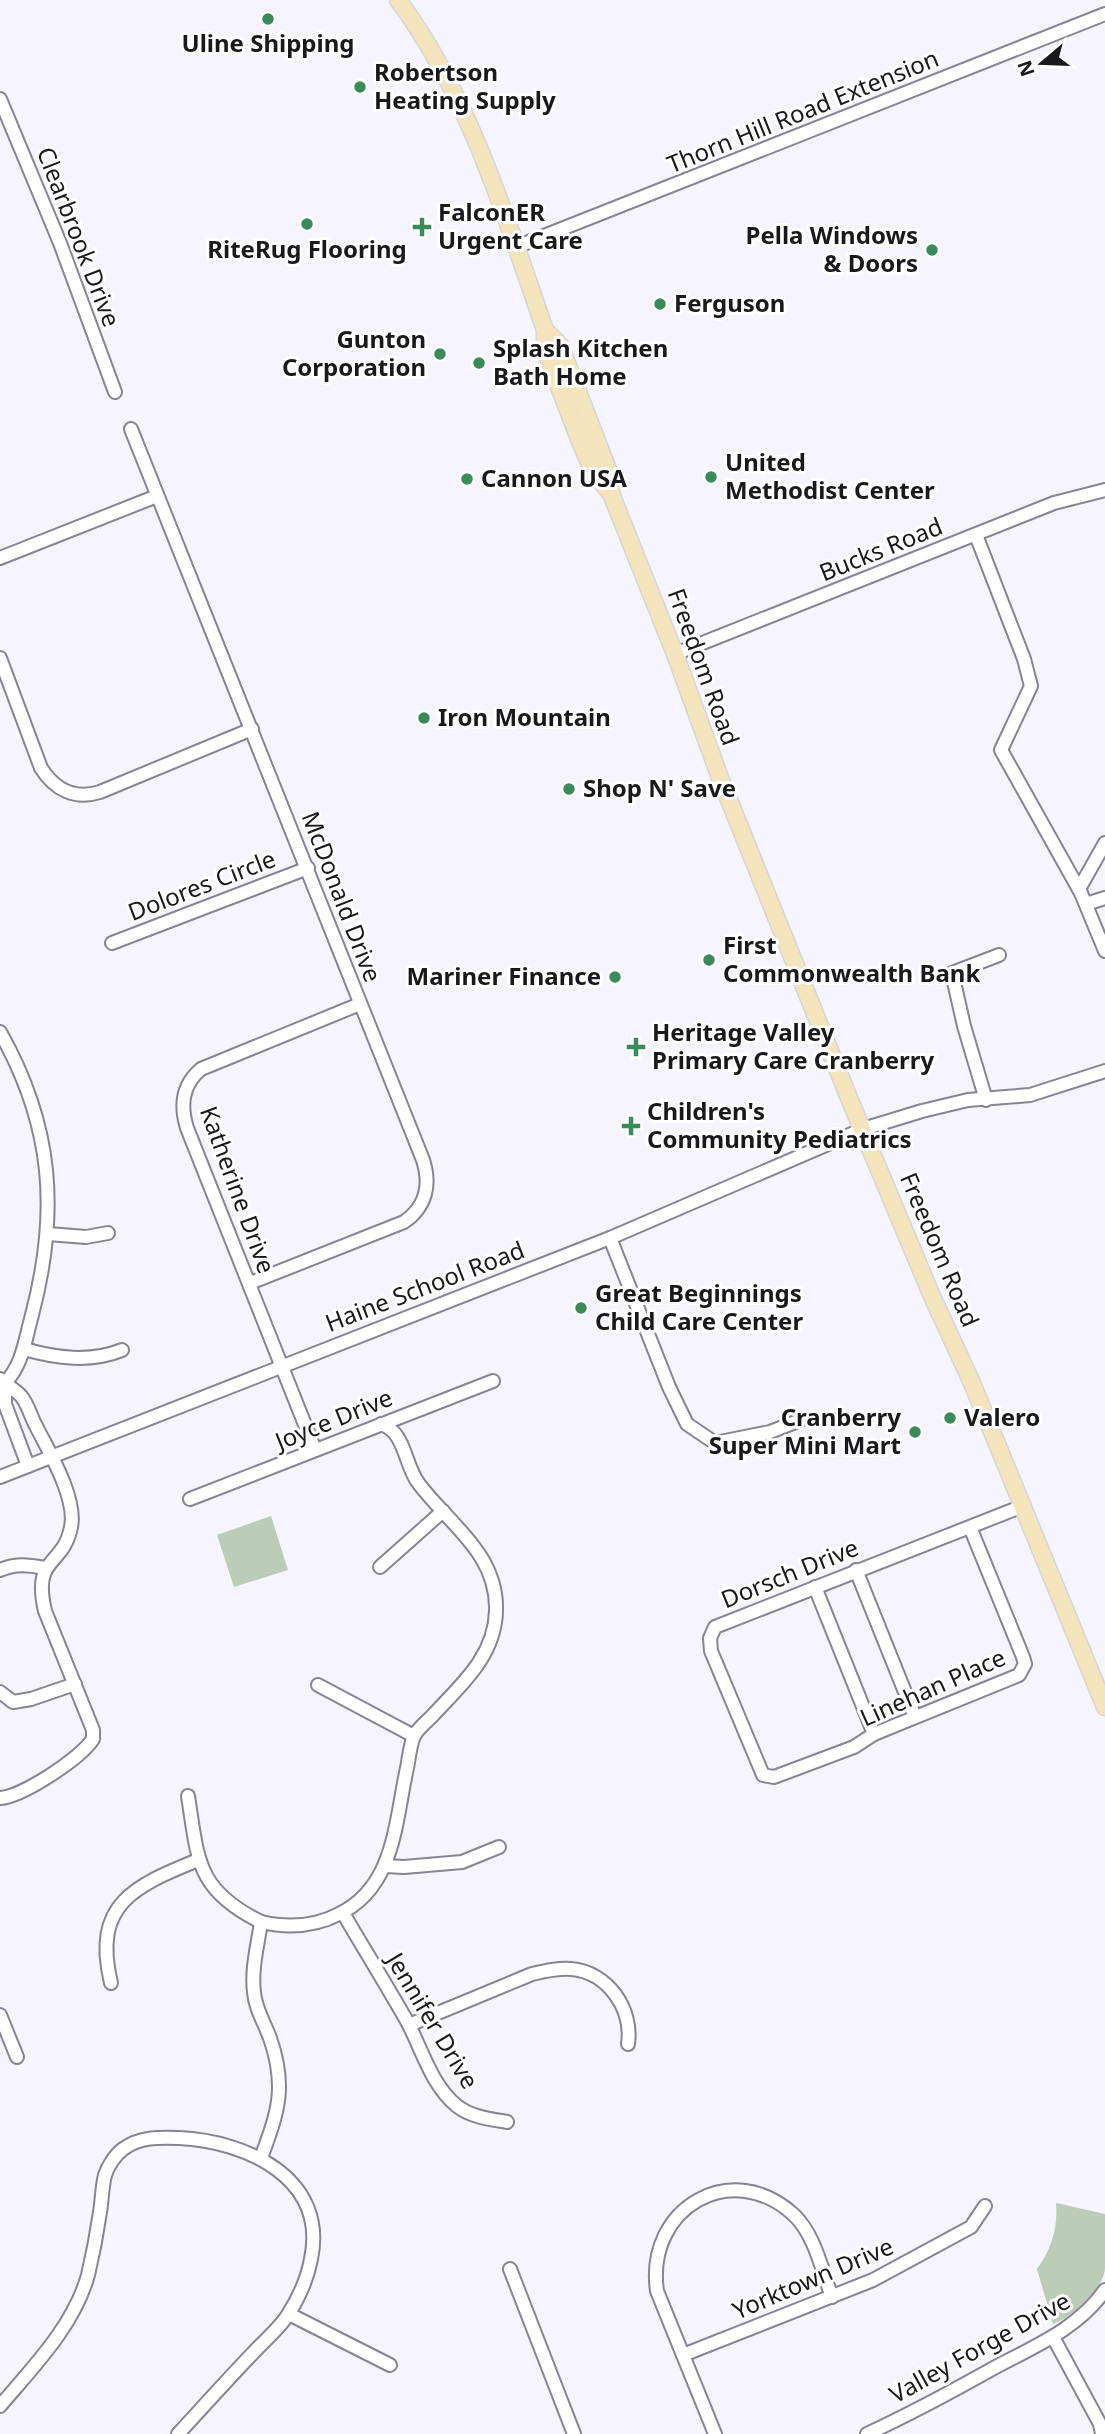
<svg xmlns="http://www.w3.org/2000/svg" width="1105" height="2434" viewBox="0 0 1105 2434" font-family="'Noto Sans',sans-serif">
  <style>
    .green { fill: #bbccb7 }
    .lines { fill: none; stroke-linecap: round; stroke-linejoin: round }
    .minor-casing { stroke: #868495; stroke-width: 16 }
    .major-casing { stroke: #d6d5d7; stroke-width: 19 }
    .minor { stroke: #fff; stroke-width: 12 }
    .major { stroke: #f3e4bb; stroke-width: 16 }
    .poi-dot { fill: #3b8a5a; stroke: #fff; stroke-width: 2.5 }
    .labels { text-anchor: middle; stroke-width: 6; stroke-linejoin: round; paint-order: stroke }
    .poi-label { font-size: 24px; font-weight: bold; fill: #19181f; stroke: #fff; text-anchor: start }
    .street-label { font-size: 24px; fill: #19181f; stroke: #fff }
  </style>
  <rect width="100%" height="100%" fill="#f5f4ff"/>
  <g class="green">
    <path d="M271,1516L288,1570L234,1587L217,1535Z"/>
    <path d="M1056,2203L1105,2214C1105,2232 1105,2252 1105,2269C1102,2292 1073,2316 1053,2324L1037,2269C1052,2249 1058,2227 1056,2203Z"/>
  </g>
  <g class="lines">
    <g class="minor-casing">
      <g id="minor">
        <path d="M0,99L60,243L115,392"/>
        <path d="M516,247L1105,14"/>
        <path d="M131,429L423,1160C431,1185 426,1207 404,1222L250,1283"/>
        <path d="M976,535L1024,659L1031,686L1001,750L1081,893L1105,951"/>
        <path d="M0,558L157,496"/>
        <path d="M675,654L1054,503L1105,490"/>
        <path d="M0,658L41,768C55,790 75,800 100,792L252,729"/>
        <path d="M1079,889L1105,843"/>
        <path d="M1086,904L1105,898"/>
        <path d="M112,943L308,868"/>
        <path d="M0,1032C53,1126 59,1212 32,1315C25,1340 23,1364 5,1383"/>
        <path d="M986,1100L964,1026L952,973L999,955"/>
        <path d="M48,1234L86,1237L108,1233"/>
        <path d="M610,1238L669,1387L687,1424L715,1443L770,1432L803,1419"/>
        <path d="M24,1349C56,1358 90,1363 122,1350"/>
        <path d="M0,1379C6,1385 16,1390 21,1396C28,1404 31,1417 36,1426C49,1452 77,1498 71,1527C63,1568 32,1555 45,1611L93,1730V1739C81,1758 22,1797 0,1798"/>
        <path d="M5,1383V1404L28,1466"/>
        <path d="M315,1450L187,1128C180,1105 182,1085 201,1069L360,1004"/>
        <path d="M0,1477L610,1238L863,1129L922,1111L968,1100L1030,1095L1105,1071"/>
        <path d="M190,1499L493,1381"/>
        <path d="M970,1527L1023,1657L1025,1664L1019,1675L874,1734L854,1747L774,1777L763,1775L711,1651L710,1638L715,1627L1023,1506"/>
        <path d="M380,1567L443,1511"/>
        <path d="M0,1570C17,1563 28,1565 46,1568"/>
        <path d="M856,1570L915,1717"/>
        <path d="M815,1587L874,1734"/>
        <path d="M318,1685L414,1736"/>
        <path d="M0,1692L13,1702L31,1699L75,1684"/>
        <path d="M188,1796C198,1860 196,1890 261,1922"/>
        <path d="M385,1866L404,1867L462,1862L499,1847"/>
        <path d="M343,1913C364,1949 387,1986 408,2023C422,2050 432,2086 457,2106C471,2117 490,2119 507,2122"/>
        <path d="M111,1983C92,1904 134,1886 198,1860"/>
        <path d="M0,2015L17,2057"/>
        <path d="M409,2025L532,1974C545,1971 557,1968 571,1969C608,1972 633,2009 628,2044"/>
        <path d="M261,2158C278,2112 287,2087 270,2038C264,2022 255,2008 254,1992C251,1969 258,1944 261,1922C288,1928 314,1927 339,1914C395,1887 395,1822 407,1768C409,1758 410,1745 414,1736C418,1728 429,1720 435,1713C463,1683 495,1655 496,1611C498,1554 450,1525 419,1484C404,1465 406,1432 381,1424"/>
        <path d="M510,2269L574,2434"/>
        <path d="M289,2314L390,2365"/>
        <path d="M1053,2337L1100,2424L1102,2434"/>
        <path d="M683,2355L873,2280L971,2227L985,2206"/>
        <path d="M0,2406C33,2367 74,2326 88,2275C93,2254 97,2233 100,2212C102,2200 102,2187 105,2175C108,2166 115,2155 123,2149C139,2137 159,2137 179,2138C246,2141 328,2178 311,2259C308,2276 299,2297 289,2313C281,2327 265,2340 254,2352C228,2379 203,2407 178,2434"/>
        <path d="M715,2434L657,2291C645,2207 733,2158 794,2215C815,2235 822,2271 832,2297"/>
        <path d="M867,2434C910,2414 951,2392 992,2369C1033,2347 1078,2329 1105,2290"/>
      </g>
    </g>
    <g class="major-casing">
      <g id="major">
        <path d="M398,0C469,95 506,218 545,330V350L579,439L593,472L612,495"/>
        <path d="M545,330L560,345L607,467L612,496L675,654L719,775L849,1098L931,1294L972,1383L1105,1707"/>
      </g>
    </g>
    <use href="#minor" class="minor"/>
    <use href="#major" class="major"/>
  </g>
  <g class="poi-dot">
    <circle cx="268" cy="19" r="7"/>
    <circle cx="360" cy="87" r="7"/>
    <circle cx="307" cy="224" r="7"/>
    <path d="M418.5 216.5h7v7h7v7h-7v7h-7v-7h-7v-7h7z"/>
    <circle cx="932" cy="250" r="7"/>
    <circle cx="660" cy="304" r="7"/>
    <circle cx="440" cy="354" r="7"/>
    <circle cx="479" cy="363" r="7"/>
    <circle cx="711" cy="477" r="7"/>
    <circle cx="467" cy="479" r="7"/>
    <circle cx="424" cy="718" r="7"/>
    <circle cx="569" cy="789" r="7"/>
    <circle cx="709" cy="960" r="7"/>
    <circle cx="615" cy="977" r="7"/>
    <path d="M632.5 1036.5h7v7h7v7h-7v7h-7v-7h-7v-7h7z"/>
    <path d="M627.5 1115.5h7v7h7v7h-7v7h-7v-7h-7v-7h7z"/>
    <circle cx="581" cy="1308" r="7"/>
    <circle cx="950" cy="1418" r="7"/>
    <circle cx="915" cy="1432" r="7"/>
  </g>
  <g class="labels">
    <g class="poi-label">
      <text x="268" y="52" text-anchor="middle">Uline Shipping</text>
      <text x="374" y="81">Robertson<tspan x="374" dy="28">Heating Supply</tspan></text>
      <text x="438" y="221">FalconER<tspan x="438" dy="28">Urgent Care</tspan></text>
      <text x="918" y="244" text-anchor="end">Pella Windows<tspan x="918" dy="28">&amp; Doors</tspan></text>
      <text x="307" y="258" text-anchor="middle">RiteRug Flooring</text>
      <text x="674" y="312">Ferguson</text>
      <text x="426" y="348" text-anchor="end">Gunton<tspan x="426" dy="28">Corporation</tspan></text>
      <text x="493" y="357">Splash Kitchen<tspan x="493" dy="28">Bath Home</tspan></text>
      <text x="725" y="471">United<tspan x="725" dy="28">Methodist Center</tspan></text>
      <text x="481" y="487">Cannon USA</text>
      <text x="438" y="726">Iron Mountain</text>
      <text x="583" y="797">Shop N' Save</text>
      <text x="723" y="954">First<tspan x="723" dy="28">Commonwealth Bank</tspan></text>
      <text x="601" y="985" text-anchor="end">Mariner Finance</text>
      <text x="652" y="1041">Heritage Valley<tspan x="652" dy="28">Primary Care Cranberry</tspan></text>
      <text x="647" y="1120">Children's<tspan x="647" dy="28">Community Pediatrics</tspan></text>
      <text x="595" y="1302">Great Beginnings<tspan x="595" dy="28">Child Care Center</tspan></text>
      <text x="901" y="1426" text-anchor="end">Cranberry<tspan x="901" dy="28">Super Mini Mart</tspan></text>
      <text x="964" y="1426">Valero</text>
    </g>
    <g class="street-label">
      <text transform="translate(803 112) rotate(-22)" y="8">Thorn Hill Road Extension</text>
      <text transform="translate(78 237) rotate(69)" y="8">Clearbrook Drive</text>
      <text transform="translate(881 550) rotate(-22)" y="8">Bucks Road</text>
      <text transform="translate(703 667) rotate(70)" y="8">Freedom Road</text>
      <text transform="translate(202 886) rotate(-21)" y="8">Dolores Circle</text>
      <text transform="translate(341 897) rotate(69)" y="8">McDonald Drive</text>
      <text transform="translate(237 1190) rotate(70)" y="8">Katherine Drive</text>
      <text transform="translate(939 1250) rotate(67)" y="8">Freedom Road</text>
      <text transform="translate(425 1287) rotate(-21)" y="8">Haine School Road</text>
      <text transform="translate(334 1420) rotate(-22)" y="8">Joyce Drive</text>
      <text transform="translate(790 1574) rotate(-22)" y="8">Dorsch Drive</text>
      <text transform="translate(933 1688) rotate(-24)" y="8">Linehan Place</text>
      <text transform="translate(432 2021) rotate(59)" y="8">Jennifer Drive</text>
      <text transform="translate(813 2279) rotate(-23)" y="8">Yorktown Drive</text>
      <text transform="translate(980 2348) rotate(-29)" y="8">Valley Forge Drive</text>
    </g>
  </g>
  <g transform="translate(1042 63) rotate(251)" stroke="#ffffff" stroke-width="5" paint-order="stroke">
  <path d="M0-5L12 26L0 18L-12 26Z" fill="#19181f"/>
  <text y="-10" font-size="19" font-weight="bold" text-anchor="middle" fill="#19181f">N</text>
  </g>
</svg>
